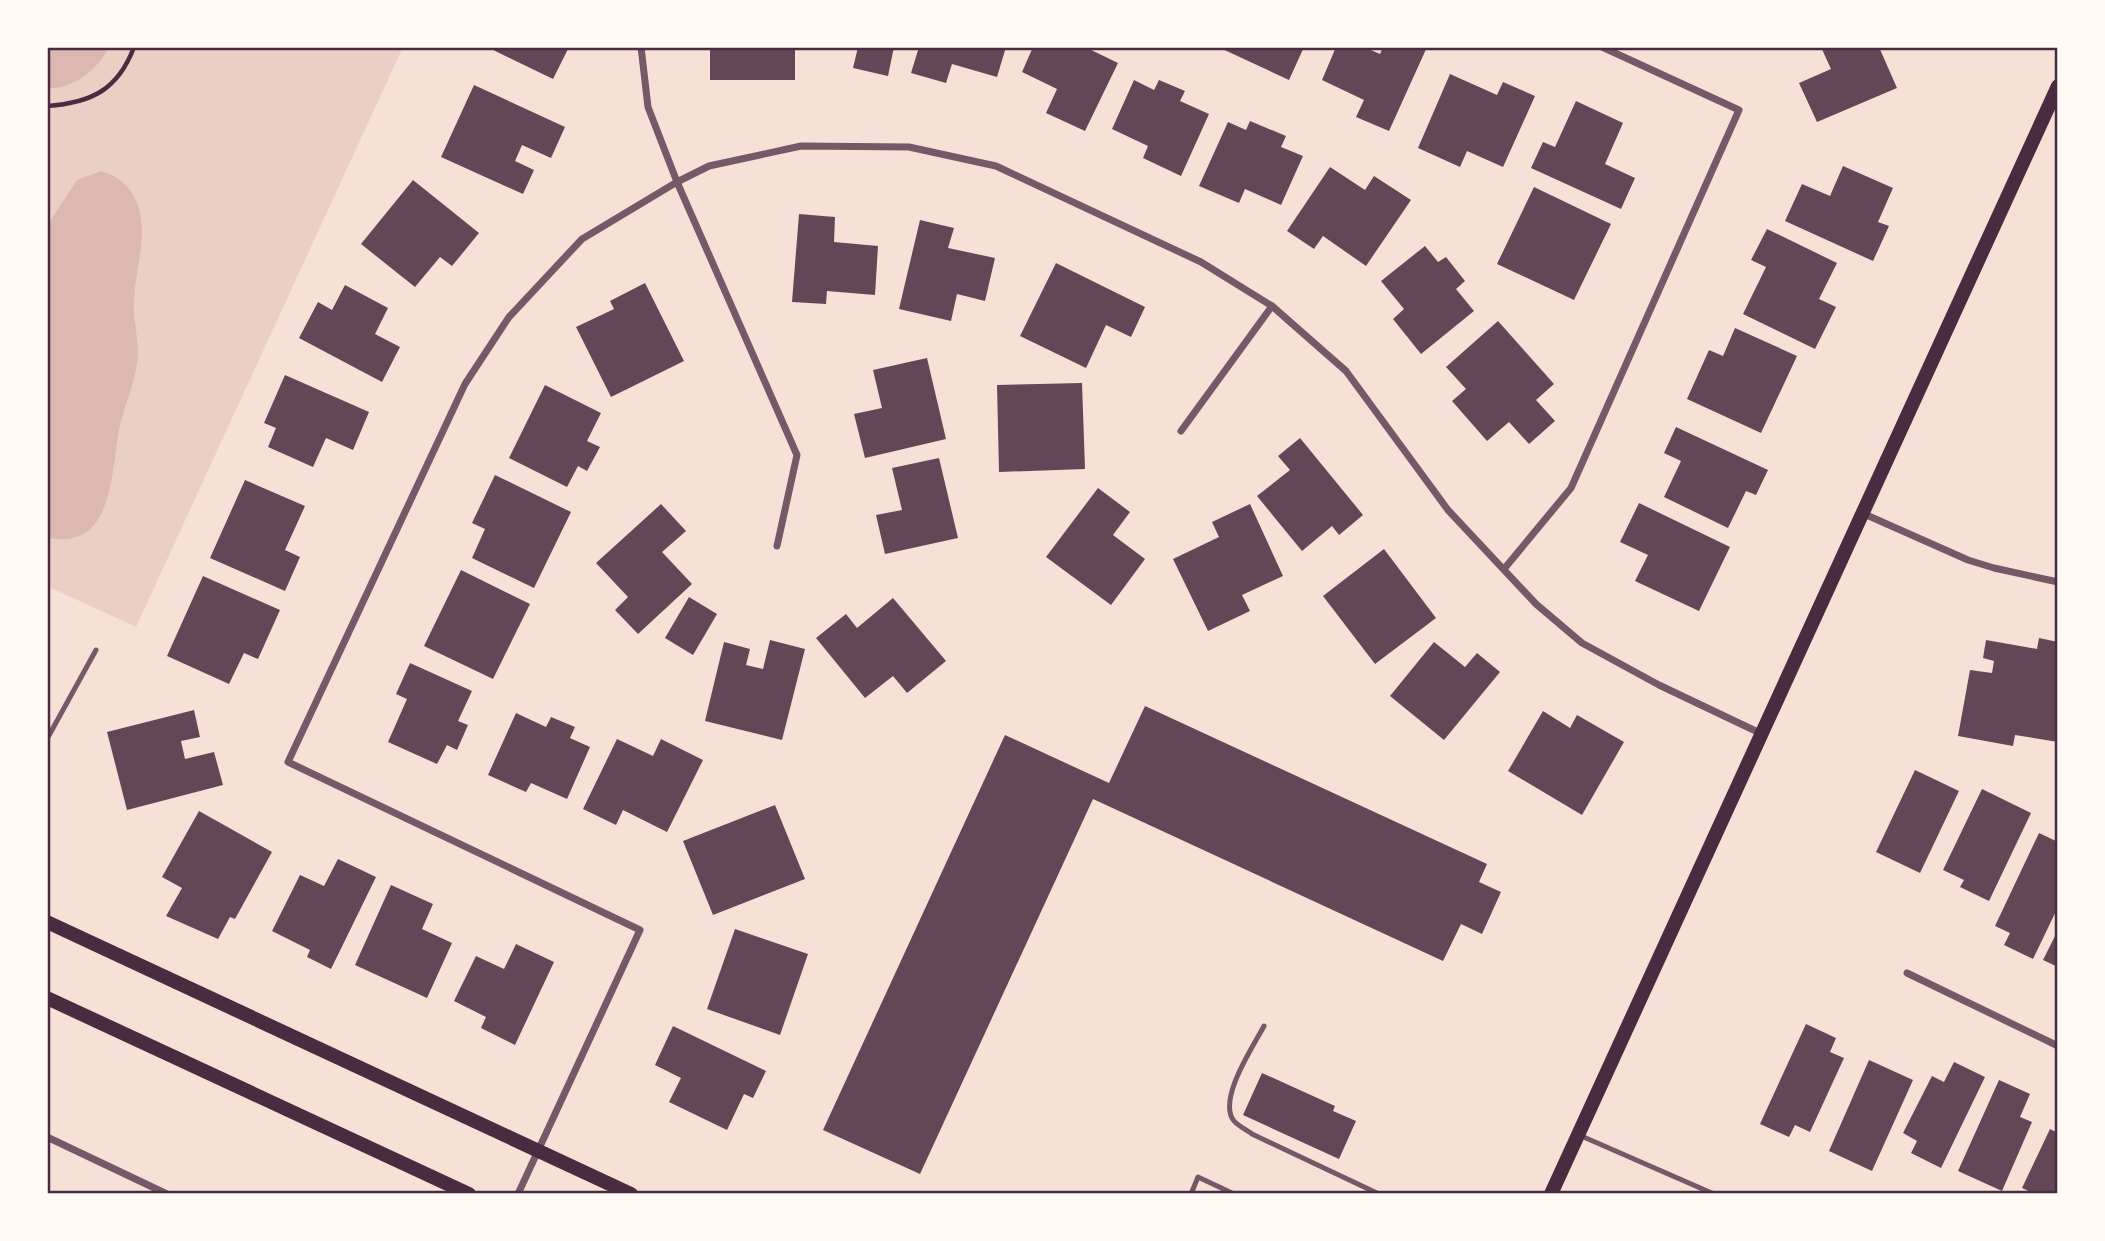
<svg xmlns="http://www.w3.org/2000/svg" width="2105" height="1241" viewBox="0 0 2105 1241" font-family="Raleway,sans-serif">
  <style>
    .green { fill: #ebcfc5 }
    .water { fill: #dcb8b0 }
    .building { fill: #644757 }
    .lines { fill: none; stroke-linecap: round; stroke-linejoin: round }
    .path { stroke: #4a2c40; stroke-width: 4.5 }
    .service { stroke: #755966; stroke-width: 5 }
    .minor { stroke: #755966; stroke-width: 7 }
    .secondary { stroke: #4a2c40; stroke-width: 14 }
    .neatline { fill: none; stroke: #4a2c40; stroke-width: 2.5 }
  </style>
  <rect width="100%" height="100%" fill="#f7e1d7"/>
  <path class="green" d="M47,47H403L136,627L47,586Z"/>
  <g class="water">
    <path d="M47,47H109C99,69 72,90 47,88Z"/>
    <path d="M101,171C120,177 132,187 138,206C148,238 135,268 134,301C133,318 138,336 138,354C137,377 127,399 121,421C113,452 115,509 88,531C76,540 61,540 47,538V226L77,180Z"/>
  </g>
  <g class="building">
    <path d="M487,47H569L553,79Z"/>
    <rect x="710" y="47" width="85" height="33"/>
    <path d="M858,47H894L888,76L853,68Z"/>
    <path d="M919,47H1006L997,77L952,64L946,83L911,73Z"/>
    <path d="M1033,47H1085L1118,63L1085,131L1046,113L1057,89L1022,72Z"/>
    <path d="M1218,47H1304L1289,80Z"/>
    <path d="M1336,47H1364L1380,54L1383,47H1427L1389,131L1356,117L1364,100L1322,80Z"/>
    <path d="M1821,47H1879L1897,88L1817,122L1799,83L1831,69Z"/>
    <path d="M1450,74L1497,95L1503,82L1535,96L1503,167L1467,151L1460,167L1418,148Z"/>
    <path d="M1134,80L1154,90L1159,80L1185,91L1180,101L1209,114L1181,176L1143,158L1148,146L1112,129Z"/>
    <path d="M474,85L565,127L551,158L522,145L515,161L534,170L523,194L441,157Z"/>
    <path d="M1576,101L1623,123L1605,164L1635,178L1621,209L1531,168L1543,142L1555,147Z"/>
    <path d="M1250,121L1286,136L1281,147L1303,156L1281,205L1245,189L1239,203L1199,186L1228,122L1246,130Z"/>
    <path d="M1843,166L1893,188L1878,222L1889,226L1873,261L1785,221L1802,184L1830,196Z"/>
    <path d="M1330,167L1365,190L1374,176L1411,200L1366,266L1323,236L1314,249L1287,231Z"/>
    <path d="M413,180L479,233L452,266L440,257L415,287L361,244Z"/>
    <path d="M1534,187L1611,224L1574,300L1497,264Z"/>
    <path d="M799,214L835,217L834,242L878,246L875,295L827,291L826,304L792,302Z"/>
    <path d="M920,220L954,228L948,248L995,258L985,301L957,294L951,321L899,309Z"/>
    <path d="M1767,229L1837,263L1819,299L1836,307L1815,349L1743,314L1766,267L1751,260Z"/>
    <path d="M1425,246L1438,262L1446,257L1465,281L1456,289L1474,311L1421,354L1393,319L1404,309L1381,281Z"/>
    <path d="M1056,263L1145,307L1131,337L1106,325L1086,368L1020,336Z"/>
    <path d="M645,283L684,361L611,397L576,327L614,309L610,301Z"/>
    <path d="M345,285L388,308L375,334L400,347L382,382L299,338L318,302L332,310Z"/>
    <path d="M1498,321L1554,384L1536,400L1555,421L1529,444L1509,422L1487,441L1452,401L1466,389L1446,367Z"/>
    <path d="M1735,328L1797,356L1761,433L1687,399L1709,350L1723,356Z"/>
    <path d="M927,358L946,439L865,458L854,414L882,408L873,370Z"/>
    <path d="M285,375L369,412L353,450L326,438L313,467L268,447L276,428L264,423Z"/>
    <path d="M1082,383L1085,469L999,472L997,385Z"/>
    <path d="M545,385L601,413L587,441L600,447L587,471L578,466L567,487L509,458Z"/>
    <path d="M1676,427L1768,470L1756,495L1746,491L1728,528L1664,497L1681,461L1664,453Z"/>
    <path d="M1300,438L1363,515L1339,535L1332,526L1302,551L1257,496L1290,470L1278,456Z"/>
    <path d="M939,458L958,538L885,554L876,515L902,510L892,468Z"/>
    <path d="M495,475L571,512L534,588L472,558L485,529L472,523Z"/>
    <path d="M245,480L305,506L285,550L300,557L285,591L210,558Z"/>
    <path d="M1098,488L1130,512L1113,535L1145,559L1111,605L1046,557Z"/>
    <path d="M1639,503L1730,547L1699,611L1635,581L1648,555L1620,542Z"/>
    <path d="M661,504L686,531L662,552L692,584L638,634L615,610L628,597L596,563Z"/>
    <path d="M1250,504L1283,576L1242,595L1250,611L1208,631L1173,559L1219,537L1212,522Z"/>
    <path d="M1384,549L1436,618L1375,664L1323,596Z"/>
    <path d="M461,570L530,604L493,679L424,646Z"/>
    <path d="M203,576L280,610L258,659L244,653L229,684L167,656Z"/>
    <path d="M689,597L717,614L693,655L665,638Z"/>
    <path d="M893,598L946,661L907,693L893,676L865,698L816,638L846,614L857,628Z"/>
    <path d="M2039,638L2058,642V742L2015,735L2013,746L1958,736L1970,670L1992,673L1994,661L1983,658L1986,640L2037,649Z"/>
    <path d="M770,640L805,649L782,740L705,721L724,642L750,649L746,665L763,669Z"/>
    <path d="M1434,642L1465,667L1477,653L1500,672L1444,740L1390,696Z"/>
    <path d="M410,663L472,691L458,721L468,725L457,750L447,745L437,764L388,742L407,699L396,694Z"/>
    <path d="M1145,706L1487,864L1479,882L1501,892L1482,934L1461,924L1443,961L1093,799L920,1174L823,1130L1005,735L1109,783Z"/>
    <path d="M194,710L200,737L181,741L185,759L214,752L223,785L127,810L107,732Z"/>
    <path d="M1543,711L1570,728L1577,715L1624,742L1582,815L1508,771Z"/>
    <path d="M516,713L546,727L551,717L575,727L570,738L590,747L567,799L531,783L526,792L488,775Z"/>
    <path d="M617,739L653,756L661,739L703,760L667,832L623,810L616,825L583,809Z"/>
    <path d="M1915,770L1959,791L1920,873L1876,852Z"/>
    <path d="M1982,789L2031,813L1989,901L1960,887L1964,880L1943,870Z"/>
    <path d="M775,805L805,879L713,915L683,841Z"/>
    <path d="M199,811L272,852L235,919L230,917L218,939L166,916L182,888L162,877Z"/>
    <path d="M2039,833L2058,842V907L2033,959L2004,945L2010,933L1995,926Z"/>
    <path d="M338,859L376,877L331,969L307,957L310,950L272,931L300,875L324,886Z"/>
    <path d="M391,885L433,904L422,929L452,943L427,998L355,965Z"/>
    <path d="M735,929L808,954L780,1035L707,1009Z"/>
    <path d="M2058,930V967L2043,960Z"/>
    <path d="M516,944L554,962L515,1045L481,1028L486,1017L454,1001L476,956L504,969Z"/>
    <path d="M1806,1024L1836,1038L1830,1052L1844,1058L1810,1132L1795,1125L1789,1137L1760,1124Z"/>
    <path d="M673,1026L766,1071L753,1098L744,1094L727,1130L669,1102L681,1078L655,1065Z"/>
    <path d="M1869,1060L1913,1080L1872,1171L1829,1151Z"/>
    <path d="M1954,1062L1985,1077L1941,1168L1911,1153L1917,1141L1903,1133L1932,1076L1944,1082Z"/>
    <path d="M1262,1073L1335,1106L1333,1111L1356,1121L1339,1159L1243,1115Z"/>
    <path d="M1999,1080L2030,1094L2020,1117L2032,1122L2002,1191L1958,1171Z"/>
    <path d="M2050,1129L2058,1133V1194H2035L2022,1188Z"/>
  </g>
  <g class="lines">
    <path class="path" d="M47,106C91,103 118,90 134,47"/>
    <g class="service">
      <path d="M47,739L96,650"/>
      <path d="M1264,1026C1253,1047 1217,1100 1234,1121C1238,1126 1247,1130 1252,1134L1379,1194"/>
      <path d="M1579,1135L1714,1194"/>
      <path d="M1191,1194L1198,1177L1234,1194"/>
    </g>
    <g class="minor">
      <path d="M641,47L648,107L677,182L797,455L777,546"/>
      <path d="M1181,431L1272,306"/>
      <path d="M1862,513L1968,560L1994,568L2058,582"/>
      <path d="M1504,569L1571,488L1739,110L1602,47"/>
      <path d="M1907,973L2058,1046"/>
      <path d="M47,1137L167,1194"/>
      <path d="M518,1194L640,930L288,762L465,384L509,317L582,239L677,182L709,166L801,146L909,147L996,166L1201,262L1272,306L1346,371L1448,510L1536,604L1582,643L1659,685L1762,734"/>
    </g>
    <g class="secondary">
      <path d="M47,922L631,1194"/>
      <path d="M47,998L469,1194"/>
      <path d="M1551,1194L2058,86"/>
    </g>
  </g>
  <rect width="2105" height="1241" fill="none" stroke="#fffaf5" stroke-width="98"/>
  <rect x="49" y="49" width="2007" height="1143" class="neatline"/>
</svg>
